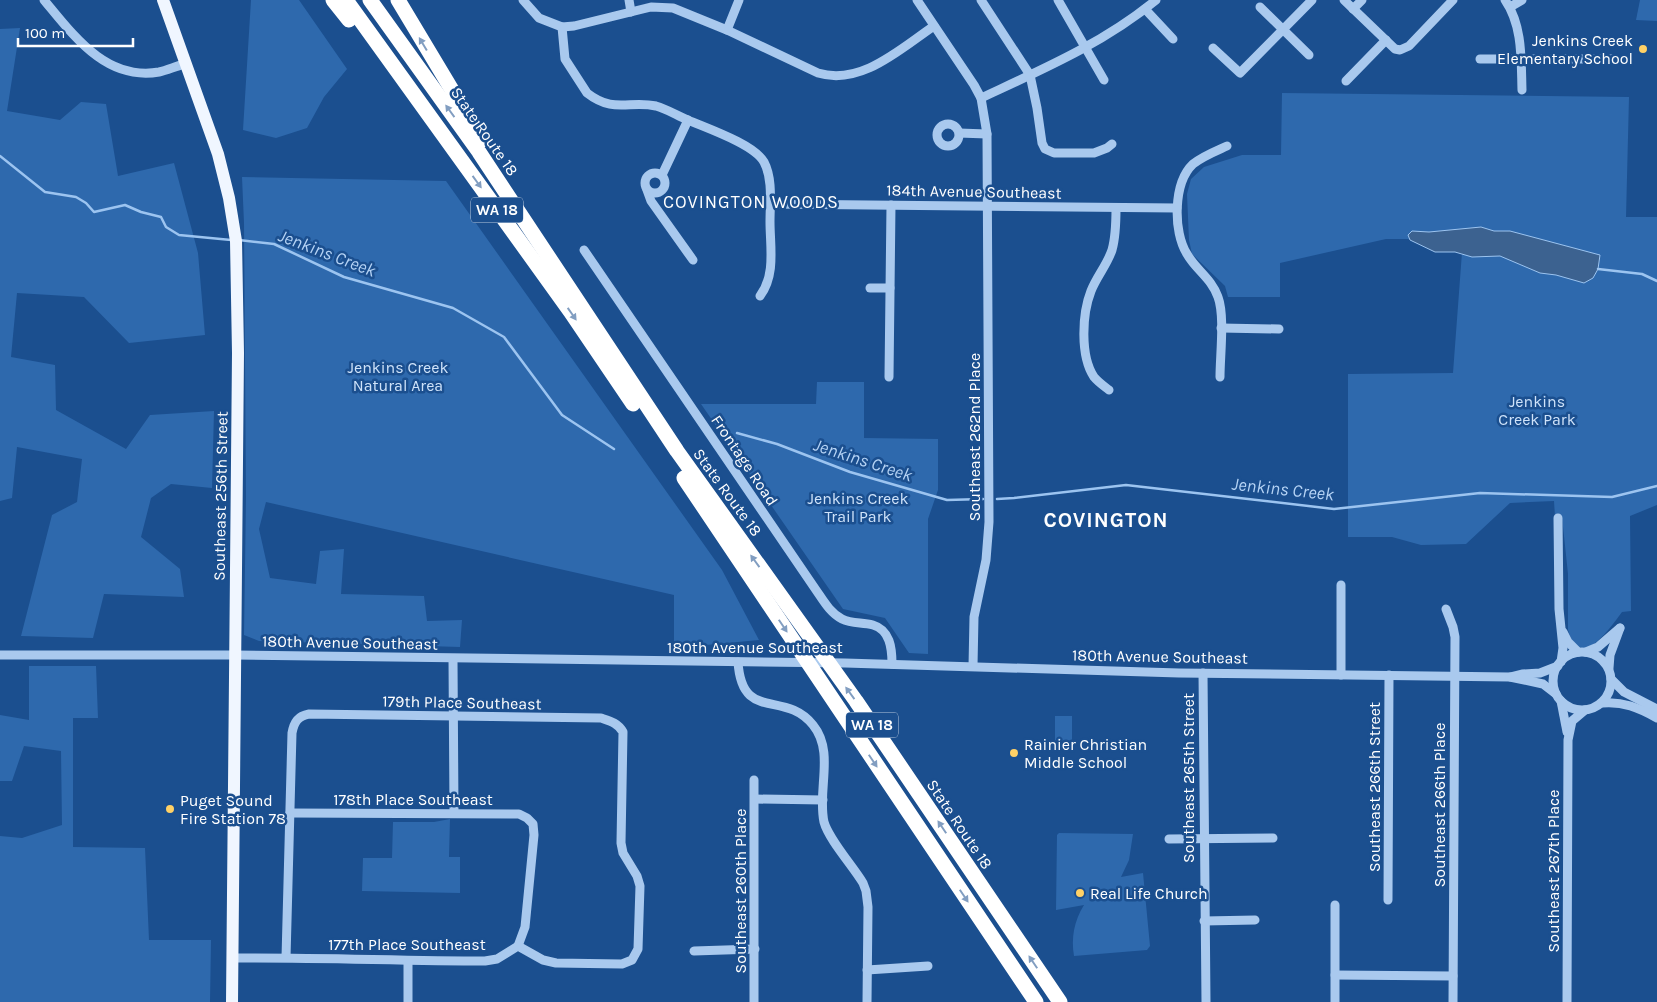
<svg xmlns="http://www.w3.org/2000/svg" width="1657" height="1002" viewBox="0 0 1657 1002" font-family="Karla,sans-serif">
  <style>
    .green { fill: #2e69ad }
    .water { fill: #3c6290; stroke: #9cc4f0 }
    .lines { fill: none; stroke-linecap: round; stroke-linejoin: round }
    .stream { stroke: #9cc4f0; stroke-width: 2.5 }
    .minor { stroke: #a9c9ee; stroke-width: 9 }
    .major { stroke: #f0f6ff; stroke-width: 12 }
    .highway { stroke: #fff; stroke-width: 15 }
    .oneway { fill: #829ec1 }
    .poi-dot { fill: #ffd166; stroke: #1b4f8f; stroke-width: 2 }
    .labels { text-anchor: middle; stroke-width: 5; stroke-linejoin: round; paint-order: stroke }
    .shield { fill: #1b4f8f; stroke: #bbcadd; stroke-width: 1 }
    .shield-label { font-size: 15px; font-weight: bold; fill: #fff }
    .poi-label { font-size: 16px; fill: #fff; stroke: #1b4f8f; text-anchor: start }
    .street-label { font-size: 16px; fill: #fff; stroke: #1b4f8f }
    .park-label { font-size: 16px; fill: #cfe3fa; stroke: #1b4f8f }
    .neighbourhood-label { font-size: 18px; letter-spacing: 1px; fill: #fff; stroke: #1b4f8f }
    .water-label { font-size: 18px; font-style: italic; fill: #b5d3f5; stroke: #1b4f8f }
    .district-label { font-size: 21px; font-weight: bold; letter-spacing: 1px; fill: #fff; stroke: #1b4f8f }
  </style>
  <rect width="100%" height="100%" fill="#1b4f8f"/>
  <g class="green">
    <path d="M251,0H299L347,69L324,97L307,128L276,138L243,130Z"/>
    <path d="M1640,0H1657V21L1636,20Z"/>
    <path d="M20,28L7,111L60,120L81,102L106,104L118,176L174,163L198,253L205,335L129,343L84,297L17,293L11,357L55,365L56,410L126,449L150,415L214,411L212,488L171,484L151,498L141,537L180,569L184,597L104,594L93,638L21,636L52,515L77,502L82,459L17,447L12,498L0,501V29Z"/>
    <path d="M1282,93L1629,97L1626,217H1657V505L1630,516L1631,611L1622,612C1610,628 1580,673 1568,630V574L1562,517H1555L1554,501L1510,503L1466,544L1421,545L1392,537H1348V374L1453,373L1463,239H1386L1280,263V297H1228L1225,286L1192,254L1189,240L1187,194L1191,179L1204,167L1242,155H1281Z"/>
    <path d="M242,177L446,181L722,570L759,640L674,648V595L266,502L259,529L270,578L316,584L320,551L344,549L341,594L424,596L427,621L462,620L460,647L259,641L244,635L246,497L244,223Z"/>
    <path d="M817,382H864V438L938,439V490L928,519V654L909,653L885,618L843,609L701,404H816Z"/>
    <path d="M29,666H96L98,718H73V847L145,848L149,940H211L210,1002H0V836L22,838L62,825L61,751L24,746L12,781H0V715L29,720Z"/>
    <rect x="1055" y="716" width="17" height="27"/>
    <path d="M450,819L449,857H460V893L362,891L363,858H392L393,822H434Z"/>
    <path d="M1059,833L1133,834L1129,860L1121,877L1143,873L1150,946L1147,950L1074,956C1071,938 1074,921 1084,905L1056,910L1057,835Z"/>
  </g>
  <path class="water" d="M1481,227L1494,231H1510L1600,255L1598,269L1593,278L1584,283L1556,275L1540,273L1500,256L1472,257L1455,252H1435L1410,240L1408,235L1412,231L1429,232Z"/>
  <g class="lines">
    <g class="stream">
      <path d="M0,156L45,192L76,197L86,203L94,212L125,205L141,212L161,217L166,227L179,235L231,240"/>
      <path d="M239,240L274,244L344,277L453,308L504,337L562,415L614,449"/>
      <path d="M1598,269L1642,274L1657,281"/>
      <path d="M737,433L777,444L850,472L947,500L983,499"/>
      <path d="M997,499L1014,498L1126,485L1334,509L1480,493L1612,497L1657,486"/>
    </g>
    <g class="minor">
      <path d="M44,0C74,36 106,81 159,72C168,70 176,66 185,64"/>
      <path d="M523,0L539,18L562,27L565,59L587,93C614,114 629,100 656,106C667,109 678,116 688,120C706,128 754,144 764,162C773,179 770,203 770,222C770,246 776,275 760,296"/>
      <path d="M629,0L631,12"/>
      <path d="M917,0L974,85L981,98L987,134L989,522L986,560L974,617L973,666"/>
      <path d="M981,0L1030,75L1037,108L1042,143L1045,149L1054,153H1094L1107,148L1112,144"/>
      <path d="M1058,0L1104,80"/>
      <path d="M1344,0L1395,49L1400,50L1409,46L1453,0"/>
      <path d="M1505,0C1523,26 1521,60 1522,90"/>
      <path d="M1260,7L1309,55"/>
      <path d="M1510,7L1522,0"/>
      <path d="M1145,9L1173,39"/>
      <path d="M1353,9L1362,0"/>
      <path d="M562,27L574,26L651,7L673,8L727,30L818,73C861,86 900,49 934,26"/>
      <path d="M727,30L739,0"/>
      <path d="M1213,48L1240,73L1312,0"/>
      <path d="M1480,59H1611"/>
      <path d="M1346,81L1386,40"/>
      <path d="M981,98C1041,70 1104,43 1156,0"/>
      <circle cx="948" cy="135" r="11"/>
      <path d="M959,133L987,134"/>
      <circle cx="655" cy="183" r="10"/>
      <path d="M662,175L688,120"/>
      <path d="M647,190L651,201L693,260"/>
      <path d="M770,204L1177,208"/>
      <path d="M584,250L816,590C823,600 830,613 842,619C852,624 862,622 873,625C890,630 892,648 892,664"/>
      <path d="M870,288H890"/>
      <path d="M1221,328L1279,329"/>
      <path d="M889,377L891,205"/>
      <path d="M1220,377C1220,355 1225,316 1218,297C1212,279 1196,270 1187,254C1173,232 1173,183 1193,164C1203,156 1216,151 1227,146"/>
      <path d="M1109,390C1104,386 1098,382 1094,377C1080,356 1082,314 1091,291C1097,276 1107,265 1112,250C1116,236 1116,222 1116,208"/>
      <path d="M1558,518L1559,609L1563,648L1561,662"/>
      <path d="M1446,609L1453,627L1455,637L1453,1002"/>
      <path d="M1563,632L1568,642L1578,652"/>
      <path d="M1586,652L1598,647L1620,628"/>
      <circle cx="1582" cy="681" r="29"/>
      <path d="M0,655H234L845,663L1179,673L1510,677L1543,684L1556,694"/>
      <path d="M453,659L454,813"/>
      <path d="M738,662C742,723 784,689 813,725C835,752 817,790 824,822C829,840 853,866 863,883L866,891L868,907L867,1002"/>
      <path d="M1609,668L1610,655L1620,628"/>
      <path d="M1203,673L1206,1002"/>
      <path d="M1341,675V585"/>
      <path d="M1510,677L1522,674L1540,673L1558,666"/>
      <path d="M1611,679L1624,692L1657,709"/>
      <path d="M1561,701L1567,732"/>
      <path d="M1602,703C1623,701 1639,708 1657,718"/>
      <path d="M754,780V1002"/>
      <path d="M755,799L823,800"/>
      <path d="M290,813L519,814L527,818L533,824L534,835L525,927L518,946"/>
      <path d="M1169,839L1273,838"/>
      <path d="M1388,900L1389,675"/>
      <path d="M1335,905V1002"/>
      <path d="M1204,921L1255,920"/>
      <path d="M694,951L755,949"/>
      <path d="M232,958C317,957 400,961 485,961L497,959L518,946L543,960L556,963L622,964L632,960L638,949L640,886L637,876L623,853L621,843L623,732C618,723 610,721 601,718L309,714C298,716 294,722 292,733L286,958"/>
      <path d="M867,970L928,966"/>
      <path d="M1335,975L1453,976"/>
      <path d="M408,1002V961"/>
      <path d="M1567,1002L1568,740L1572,721L1585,710"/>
    </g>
    <path class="major" d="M163,0L218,154L229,198L236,241L238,353L232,1002"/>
    <g class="highway">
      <path d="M333,0L349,20"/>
      <path d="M346,0L570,311L633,404"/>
      <path d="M370,0L479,152L677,451L856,701L1060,1002"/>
      <path d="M398,0L482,140"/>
      <path d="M684,478L1036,1002"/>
    </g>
  </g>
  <defs><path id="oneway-solid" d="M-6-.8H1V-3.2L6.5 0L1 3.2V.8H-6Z" transform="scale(1.25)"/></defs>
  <g class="oneway">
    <use href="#oneway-solid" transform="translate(423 44) rotate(-121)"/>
    <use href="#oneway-solid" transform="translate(450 111) rotate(-126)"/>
    <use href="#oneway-solid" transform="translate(477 182) rotate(54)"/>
    <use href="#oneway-solid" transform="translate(572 314) rotate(55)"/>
    <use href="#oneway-solid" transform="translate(755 561) rotate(-126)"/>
    <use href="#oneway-solid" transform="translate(783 626) rotate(56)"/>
    <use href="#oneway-solid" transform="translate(850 693) rotate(-126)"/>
    <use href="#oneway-solid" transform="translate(873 761) rotate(56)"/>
    <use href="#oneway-solid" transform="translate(942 827) rotate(-124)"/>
    <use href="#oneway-solid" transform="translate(964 896) rotate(56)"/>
    <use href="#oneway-solid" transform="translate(1033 962) rotate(-124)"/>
  </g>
  <g class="poi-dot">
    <circle cx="1643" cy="49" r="5"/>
    <circle cx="1014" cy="753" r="5"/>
    <circle cx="170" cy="809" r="5"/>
    <circle cx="1080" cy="893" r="5"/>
  </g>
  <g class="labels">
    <g class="shield">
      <rect x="471" y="197.5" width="52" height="25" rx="4"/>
      <rect x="846" y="712.5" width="52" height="25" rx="4"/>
    </g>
    <g class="shield-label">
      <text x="497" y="215">WA 18</text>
      <text x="872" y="730">WA 18</text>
    </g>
    <g class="poi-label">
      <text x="1633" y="46" text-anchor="end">Jenkins Creek<tspan x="1633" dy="18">Elementary School</tspan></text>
      <text x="1024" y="750">Rainier Christian<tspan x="1024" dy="18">Middle School</tspan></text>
      <text x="180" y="806">Puget Sound<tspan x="180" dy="18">Fire Station 78</tspan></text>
      <text x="1090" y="899">Real Life Church</text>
    </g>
    <g class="street-label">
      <text transform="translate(485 131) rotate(55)" y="6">State Route 18</text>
      <text transform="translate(974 191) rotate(1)" y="6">184th Avenue Southeast</text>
      <text transform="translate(974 437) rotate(-90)" y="6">Southeast 262nd Place</text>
      <text transform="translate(745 460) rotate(56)" y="6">Frontage Road</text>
      <text transform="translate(728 492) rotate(54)" y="6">State Route 18</text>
      <text transform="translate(220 496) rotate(-89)" y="6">Southeast 256th Street</text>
      <text transform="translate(350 642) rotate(1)" y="6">180th Avenue Southeast</text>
      <text x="755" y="653">180th Avenue Southeast</text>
      <text transform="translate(1160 656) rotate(1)" y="6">180th Avenue Southeast</text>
      <text transform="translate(462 702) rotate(1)" y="6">179th Place Southeast</text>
      <text transform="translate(1188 778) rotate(-90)" y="6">Southeast 265th Street</text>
      <text transform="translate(1374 787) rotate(-90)" y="6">Southeast 266th Street</text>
      <text x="413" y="805">178th Place Southeast</text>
      <text transform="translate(1439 805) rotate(-90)" y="6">Southeast 266th Place</text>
      <text transform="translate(960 824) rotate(56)" y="6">State Route 18</text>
      <text transform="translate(1553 871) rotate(-90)" y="6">Southeast 267th Place</text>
      <text transform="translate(740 891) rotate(-90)" y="6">Southeast 260th Place</text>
      <text x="407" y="950">177th Place Southeast</text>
    </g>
    <g class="park-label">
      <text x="398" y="373">Jenkins Creek<tspan x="398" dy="18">Natural Area</tspan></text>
      <text x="1537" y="407">Jenkins<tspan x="1537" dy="18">Creek Park</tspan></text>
      <text x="858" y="504">Jenkins Creek<tspan x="858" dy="18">Trail Park</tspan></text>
    </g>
    <g class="neighbourhood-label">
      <text x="751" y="208">COVINGTON WOODS</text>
    </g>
    <g class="water-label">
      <text transform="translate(327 253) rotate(21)" y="6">Jenkins Creek</text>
      <text transform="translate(863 460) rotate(18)" y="6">Jenkins Creek</text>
      <text transform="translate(1283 489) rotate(6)" y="6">Jenkins Creek</text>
    </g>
    <g class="district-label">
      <text x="1106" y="527">COVINGTON</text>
    </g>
  </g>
  <path d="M18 38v8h115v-8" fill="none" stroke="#ffffff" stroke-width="2.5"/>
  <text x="25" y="38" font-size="15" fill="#ffffff" stroke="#1b4f8f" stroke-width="4" paint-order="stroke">100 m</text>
</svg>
